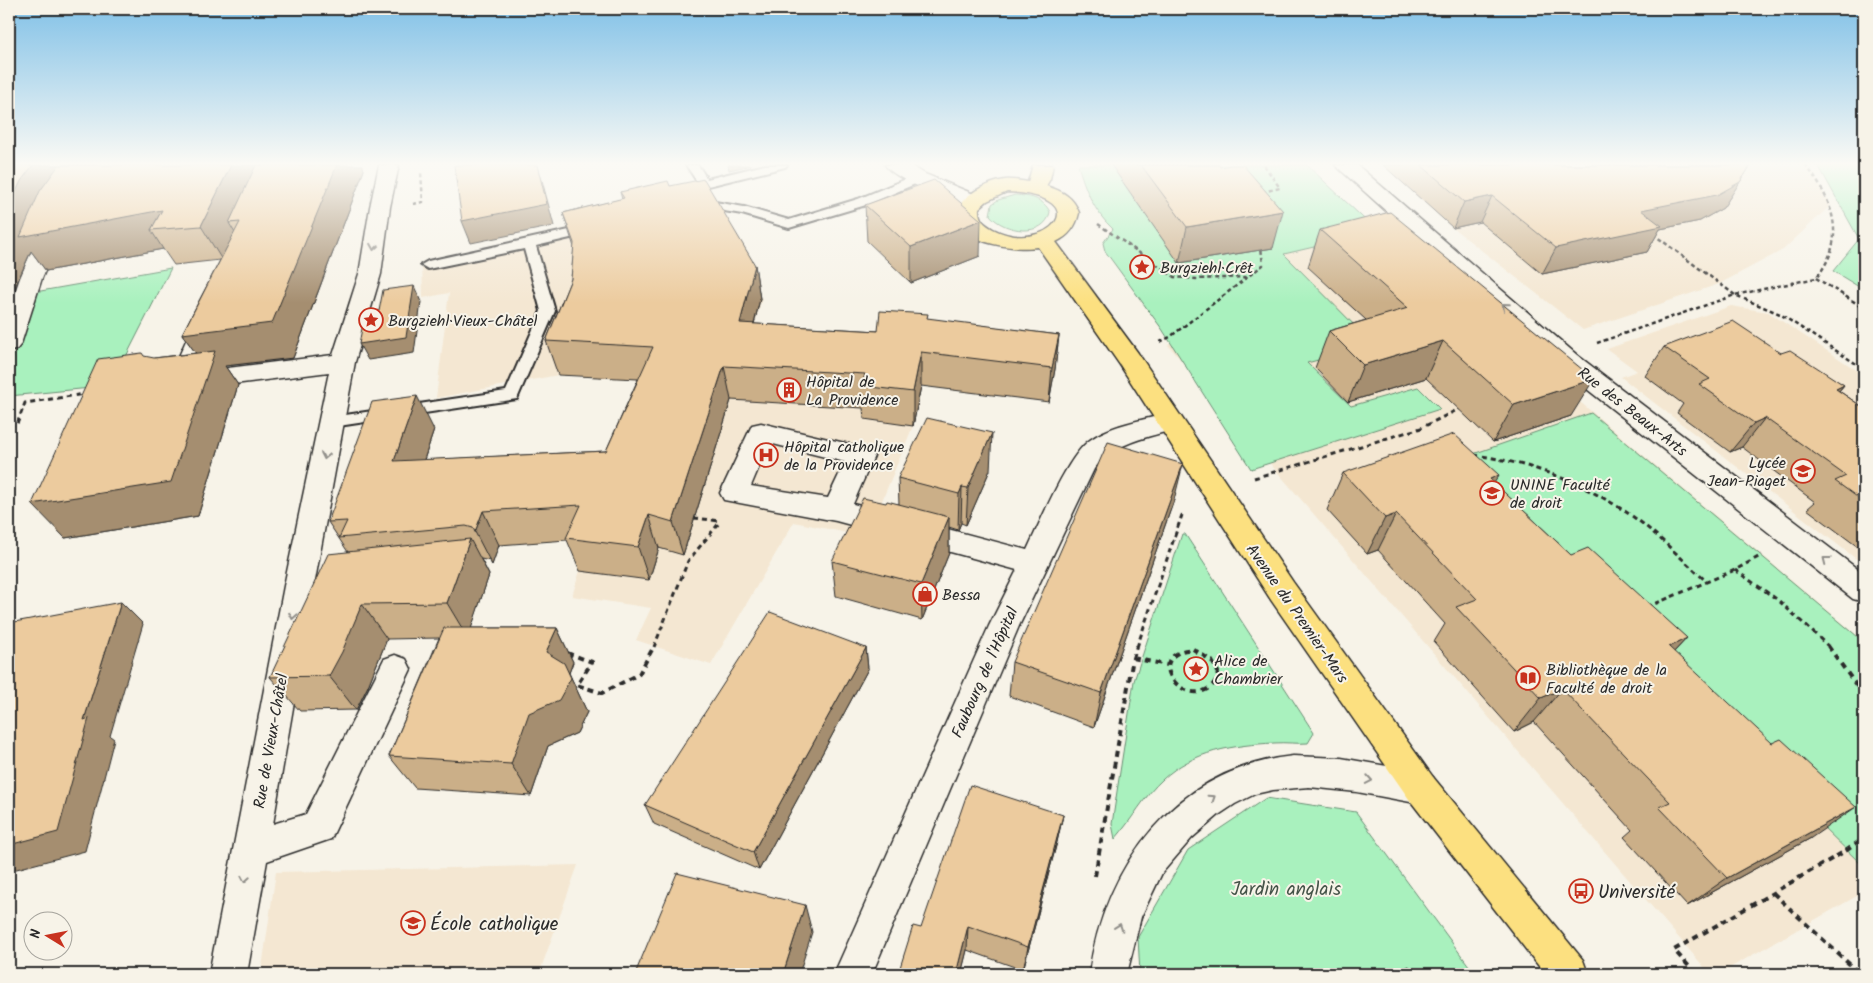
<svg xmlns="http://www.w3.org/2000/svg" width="1873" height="983" viewBox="0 0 1873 983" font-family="Kalam,sans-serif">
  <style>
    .built { fill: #f4e7d2 }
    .green { fill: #a9f1be; stroke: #6a8e74 }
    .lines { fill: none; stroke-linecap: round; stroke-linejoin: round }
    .lane-casing { stroke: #2b2b2b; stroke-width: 4 }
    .street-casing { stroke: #2b2b2b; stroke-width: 3 }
    .secondary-casing { stroke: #2b2b2b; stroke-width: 3 }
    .primary-casing { stroke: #2b2b2b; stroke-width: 3 }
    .path-far2 { stroke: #2b2b2b; stroke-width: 2.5; stroke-dasharray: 4 3; stroke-linecap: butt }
    .path-far1 { stroke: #2b2b2b; stroke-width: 3; stroke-dasharray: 5 4; stroke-linecap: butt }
    .path { stroke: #2b2b2b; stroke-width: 4; stroke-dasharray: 6 5; stroke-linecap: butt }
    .lane { fill: #f7f3e8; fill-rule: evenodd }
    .street { fill: #f7f3e8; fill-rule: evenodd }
    .secondary { fill: #f7f3e8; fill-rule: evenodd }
    .primary { fill: #fce080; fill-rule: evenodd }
    .wall { fill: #cbaf88; stroke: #2b2b2b }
    .shaded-wall { fill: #a58e6f; stroke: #2b2b2b }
    .building { fill: #eccb9e; stroke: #2b2b2b }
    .oneway { stroke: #918f8a }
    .labels { text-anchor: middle; stroke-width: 4; stroke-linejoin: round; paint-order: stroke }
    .poi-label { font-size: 16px; fill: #2b2b2b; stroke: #f7f3e8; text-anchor: start }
    .street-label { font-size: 16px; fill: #2b2b2b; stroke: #f7f3e8 }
    .near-park-label { font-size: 19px; fill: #445348; stroke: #f7f3e8 }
    .near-poi-label { font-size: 19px; fill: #2b2b2b; stroke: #f7f3e8; text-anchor: start }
  </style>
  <rect width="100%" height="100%" fill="#f7f3e8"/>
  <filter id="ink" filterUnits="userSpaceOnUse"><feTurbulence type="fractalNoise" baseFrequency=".02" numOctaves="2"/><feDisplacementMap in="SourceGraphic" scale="10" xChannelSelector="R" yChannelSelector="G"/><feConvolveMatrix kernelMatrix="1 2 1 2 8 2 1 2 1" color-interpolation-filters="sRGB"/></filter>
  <g filter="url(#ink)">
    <g class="built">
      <path d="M1383,165H1806L1814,176L1831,205L1783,250L1719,284L1583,330L1453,228Z"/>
      <path d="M622,216L715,295L762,298L746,357L929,348L913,426L867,537L794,522L711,665L636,640L651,608L572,596L580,571L662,381L558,375L436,398L449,293L423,298L422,262Z"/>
      <path d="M1378,232L1864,641V892L1719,974H1710L1168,345L1284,254Z"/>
      <path d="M1731,306L1768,312L1864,375V565L1621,377L1637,371L1607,349Z"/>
      <path d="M578,865L539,974H261L276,872Z"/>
    </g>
    <g class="green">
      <path d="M1078,165H1307L1378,232L1284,254L1374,345L1307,363L1351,406L1418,387L1440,409L1251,469L1162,329L1105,251L1103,243L1113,229C1094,212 1085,189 1078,165Z"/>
      <path d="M1818,165H1864V290L1833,271L1859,239Z"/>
      <path d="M1015,195C1029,196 1043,198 1050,212C1045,239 1003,232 990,215L992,204L998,200Z"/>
      <path d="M171,268L111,386L9,396V370L35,292Z"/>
      <path d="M1591,413L1864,642V867L1450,462Z"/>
      <path d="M1182,534H1185L1314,733L1308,743C1297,744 1286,742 1274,743C1234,745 1193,751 1163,779C1144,796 1132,820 1115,839L1112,824L1134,681Z"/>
      <path d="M1266,798L1356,812L1475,974H1140L1138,937L1188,850Z"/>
    </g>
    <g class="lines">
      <g class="lane-casing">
        <g id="lane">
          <path d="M686,165H698L707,179L765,165H787L785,167L704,187L700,186Z"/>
          <path d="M918,174L922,175L924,178L922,181L866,205L789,228L742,214L694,206L692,203L698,199L744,207L789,220L858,199Z"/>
          <path d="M592,225L598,229L596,232L536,246L555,311L517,399L332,427L327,426L324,422L327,418L332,417L506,391L541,311L524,249L428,269L421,265L428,261Z"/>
        </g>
      </g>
      <g class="street-casing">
        <g id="street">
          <path d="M379,165H399L390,207L381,274L355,362L314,586L273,824L306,814L384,659L395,655L406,659L411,669L331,839L267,861L247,974H209L284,586L329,372L179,391L170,389L167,383L197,316L201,311L209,309L217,311L221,316L196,372L333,355L359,274L370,207Z"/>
          <path d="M1335,165H1357L1577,355L1864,574V602L1853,599L1559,367Z"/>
          <path d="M53,221L60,223L64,227L42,278L21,344L17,349L9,352V310L20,278L42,227L46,223Z"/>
          <path d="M1170,413L1179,416L1183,422L1179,428C1147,438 1116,441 1094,469L1019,626L872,974H834L989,626L1017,570L836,521L724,500L720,493L752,425L761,423L870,449L874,456L853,504L1027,550C1040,523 1067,456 1090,440C1113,424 1143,420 1170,413ZM769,443L845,462L828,498L751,486Z"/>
          <path d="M1293,756L1341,758L1421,772L1433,777L1438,788L1433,799L1421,804L1357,792L1309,787L1273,790L1255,794L1235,804L1220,814L1192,838L1162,873L1141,917L1127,974H1089C1105,863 1176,769 1293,756Z"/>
        </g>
      </g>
      <g class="secondary-casing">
        <path id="secondary" d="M885,165H910L925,174L981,197L984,201L981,205L974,207L967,205C948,198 896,181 885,165Z"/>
      </g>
      <g class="primary-casing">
        <path id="primary" d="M1033,165H1053L1050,179L1046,186C1062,191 1074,197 1079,213C1076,227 1069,236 1056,242L1138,353L1293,582L1433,777L1583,960L1588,974H1545L1409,799L1271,600L1120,365L1038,247C1016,250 961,245 958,215C956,196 990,182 1005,180C1012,179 1021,181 1028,182ZM1007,192C1101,196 1046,257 993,229C984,224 978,219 979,208L987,201Z"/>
      </g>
      <g class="path-far2">
        <path d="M1262,192L1280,188L1264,165"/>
        <path d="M413,204L423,202L421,172"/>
        <path d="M1098,224L1174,277L1197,279L1248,277"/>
        <path d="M1653,234L1735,295L1780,314L1864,369"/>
        <path d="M1816,278L1864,308"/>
        <path d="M1160,342L1170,337L1263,265L1261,247"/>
        <path d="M1597,343L1735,295L1816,278C1848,239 1833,201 1806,165"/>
      </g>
      <g class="path-far1">
        <path d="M9,426L17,424L25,403L85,394"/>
        <path d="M1474,455C1535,463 1594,487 1643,524C1665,542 1685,562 1706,581"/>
        <path d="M1254,478L1421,428L1459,409"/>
        <path d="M694,518L720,521"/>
        <path d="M1735,570L1778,600L1829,647"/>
        <path d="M1647,607L1735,570L1762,555"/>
        <path d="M654,647L688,561L720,522"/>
        <path d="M1137,647L1182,515"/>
      </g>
      <g class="path">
        <path d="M1828,646L1864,696"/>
        <path d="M1193,649L1212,661L1218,672C1217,679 1215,684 1209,688C1185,705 1151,666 1178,653C1182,650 1188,650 1193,649Z"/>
        <path d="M567,653L592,662L577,685L602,693L639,674L654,646"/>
        <path d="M1133,658L1167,665"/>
        <path d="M1095,876L1133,658L1137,646"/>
        <path d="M1773,893L1860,974"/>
        <path d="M1696,974L1674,950L1847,850L1864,838"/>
      </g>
      <use href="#lane" class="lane"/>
      <use href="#street" class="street"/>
      <use href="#secondary" class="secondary"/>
      <use href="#primary" class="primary"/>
    </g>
    <g class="wall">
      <path d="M9,165L363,167L364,170L293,358L225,366L238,385L198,516L65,538L154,358L196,353L182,334L220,260L174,265L163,249L46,271L31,251L11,296Z"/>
      <path d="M1111,165H1219L1273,248L1179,263Z"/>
      <path d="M1383,165H1751L1723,208L1700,221L1660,229L1647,252L1542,274L1480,222L1453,228Z"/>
      <path d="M670,186L755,265L760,299L754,324L878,331L928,319L1059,335L1055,369L1049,402L921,386L913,426L864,419L863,408L731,400L683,555L659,548L649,580L580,571L567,540L499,545L492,565L490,561L481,559L489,575L471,628H557L573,662L569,673L587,712L577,733L548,746L531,796L415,788L389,756L439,638L387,639L368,686L356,710L300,711L270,677L348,552L328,522L434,430L424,460L606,451L638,379L558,375L546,341L571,279L574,247L563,213L622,199L620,192Z"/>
      <path d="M865,205L980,256L911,283L867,241Z"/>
      <path d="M1320,230L1571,416L1493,442L1426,378L1348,402L1315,368L1329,331L1366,320L1308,267Z"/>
      <path d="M1664,347L1781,353L1844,385L1839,391L1864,408V549L1862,550L1807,509L1815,502L1742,447L1730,452L1677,413L1683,404L1645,376Z"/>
      <path d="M990,470L966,525L961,523L958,530L949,527V553L922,620L836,596L832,561L886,503L899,504L898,478Z"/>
      <path d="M1343,473L1494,483L1571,555L1687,638L1674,652L1811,838L1687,906L1624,837L1632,830L1534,722L1514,732L1434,642L1445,624L1378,550L1367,554L1327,510Z"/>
      <path d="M1174,500L1094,727L1009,696L1012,662Z"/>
      <path d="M866,648L868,669L759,870L654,824L645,805Z"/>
      <path d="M1063,815L1057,842L1023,970L967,950L961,974H898L921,928Z"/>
    </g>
    <g class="shaded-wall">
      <path d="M33,165H102L162,210L151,230L163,249L46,271L31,251L11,296L9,305V206L21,181Z"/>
      <path d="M231,165H266L229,223L235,233L222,260L201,226Z"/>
      <path d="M337,165H363V167L364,170L293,358L225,366L238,385L198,516L65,538L32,504L207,369L182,334Z"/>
      <path d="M537,165H538L554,226L471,243L462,221Z"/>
      <path d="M728,165H751L729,170Z"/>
      <path d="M1751,165L1723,208L1700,221L1660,229L1647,252L1542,274L1556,248L1641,210Z"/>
      <path d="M1492,196L1480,222L1453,228L1464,202Z"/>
      <path d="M1283,211L1273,248L1179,263L1187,227Z"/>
      <path d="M981,220L980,256L911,283V247Z"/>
      <path d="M755,265L760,299L746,357L740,323Z"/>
      <path d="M414,286L421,302L414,353L368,360L359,344Z"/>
      <path d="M1059,335L1055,369L1049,402L1052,368Z"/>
      <path d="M1443,341L1426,378L1348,402L1363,365Z"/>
      <path d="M921,352V386L913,426V392Z"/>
      <path d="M724,366L731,400L683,555L673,522Z"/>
      <path d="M1594,379L1571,416L1493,442L1514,405Z"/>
      <path d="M1844,385L1819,414L1836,389Z"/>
      <path d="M417,396L434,430L412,495L394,461Z"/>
      <path d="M1765,418L1742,447L1730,452L1754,423Z"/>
      <path d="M992,433L990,470L966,525L968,488Z"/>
      <path d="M1183,464L1174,500L1094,727L1101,693Z"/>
      <path d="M1499,475L1477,512L1490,479Z"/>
      <path d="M962,487L961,523L958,530L959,494Z"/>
      <path d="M483,511L499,545L492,565L475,532Z"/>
      <path d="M1396,514L1378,550L1367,554L1385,518Z"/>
      <path d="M649,515L659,548L649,580L638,547Z"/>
      <path d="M949,517V553L922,620L921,584Z"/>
      <path d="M470,539L489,575L468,638L447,603Z"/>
      <path d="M121,602L143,624L110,736L114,739L85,851L9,871V845L84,720Z"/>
      <path d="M362,604L387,639L368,686L356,710L329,676Z"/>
      <path d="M557,628L573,662L569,673L587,712L577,733L548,746L531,796L511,764L546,652Z"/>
      <path d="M1687,638L1654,673L1669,647Z"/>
      <path d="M866,648L868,669L759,870L753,852Z"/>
      <path d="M1562,689L1534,722L1514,732L1541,698Z"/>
      <path d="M1856,807L1811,838L1687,906L1727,878Z"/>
      <path d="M1063,815L1057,842L1023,970L1028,947Z"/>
      <path d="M805,905L812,932L799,974H783Z"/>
      <path d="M968,926L967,950L961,974H956Z"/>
    </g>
    <g class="building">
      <path d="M9,165H33L21,181L9,206Z"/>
      <path d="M59,165H231L201,226L151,230L162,210L20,237L40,191Z"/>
      <path d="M256,165H337L272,323L182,334L240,222L229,223Z"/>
      <path d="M454,165H537L547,204L462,221Z"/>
      <path d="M1141,165H1219L1220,167L1231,165H1243L1283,211L1187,227Z"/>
      <path d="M1421,165H1751L1740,182L1717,195L1641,210L1662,226L1556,248L1492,196L1464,202Z"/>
      <path d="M704,179L755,265L740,323L878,331L880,311L928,314L927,318L1059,335L1052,368L921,352L913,392L862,386L865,374L724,366L673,522L649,515L638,547L566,538L581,505L483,511L475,532L473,528L466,526L339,538L347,521L328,522L372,402L417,396L394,461L606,451L653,347L546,341L571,279L574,243L563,213L624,198L620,192L668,181L670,186Z"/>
      <path d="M934,180L981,220L911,247L865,205Z"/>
      <path d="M1390,212L1594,379L1514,405L1443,341L1363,365L1329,331L1408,308L1320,230Z"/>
      <path d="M414,286L406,337L359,344L365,313L379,311L383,290Z"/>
      <path d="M1733,321L1781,353L1790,350L1844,385L1836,389L1864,408V502L1835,481L1846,476L1765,418L1754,423L1699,384L1710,379L1664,347Z"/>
      <path d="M215,351L171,482L32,504L98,359L142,353L144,356L154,358Z"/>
      <path d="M927,418L992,433L968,488L962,487L959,494L898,478Z"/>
      <path d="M1454,434L1499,475L1490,479L1571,555L1588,548L1687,638L1669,647L1772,743L1781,739L1856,807L1727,878L1659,807L1670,802L1562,689L1541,698L1456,607L1477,599L1396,514L1385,518L1343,473Z"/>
      <path d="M1108,442L1183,464L1101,693L1012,662Z"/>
      <path d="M863,498L886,503L887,501L949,517L921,584L832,561Z"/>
      <path d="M470,539L447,603L362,604L342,652L329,676L270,677L328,554Z"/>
      <path d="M121,602L84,720L89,718L58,832L9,845V623Z"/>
      <path d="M770,612L866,648L753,852L645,805Z"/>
      <path d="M444,628H557L546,652L564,663L571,678L559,700L529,713L511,764L389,756Z"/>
      <path d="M970,785L1063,815L1028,947L968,926L956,974H898L913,926L921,928Z"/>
      <path d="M677,873L805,905L783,974H635Z"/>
      <path d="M1409,966L1415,974H1392Z"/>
    </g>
    <defs><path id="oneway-chevron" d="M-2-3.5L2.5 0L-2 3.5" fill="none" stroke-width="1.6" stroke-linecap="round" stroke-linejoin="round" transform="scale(1.25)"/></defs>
    <g class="oneway">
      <use href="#oneway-chevron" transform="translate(374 247) rotate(99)"/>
      <use href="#oneway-chevron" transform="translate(1505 306) rotate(-139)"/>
      <use href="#oneway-chevron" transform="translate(325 456) rotate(101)"/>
      <use href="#oneway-chevron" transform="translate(1826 560) rotate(-142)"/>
      <use href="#oneway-chevron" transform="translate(293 616) rotate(100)"/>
      <use href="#oneway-chevron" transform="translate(1369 780) rotate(10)"/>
      <use href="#oneway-chevron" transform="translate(1212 798) rotate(-33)"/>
      <use href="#oneway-chevron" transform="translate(245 879) rotate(100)"/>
      <use href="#oneway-chevron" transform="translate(1119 927) rotate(-71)"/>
    </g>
  </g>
  <linearGradient id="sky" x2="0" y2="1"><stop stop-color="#81c1e7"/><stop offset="0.54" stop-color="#fbfaf5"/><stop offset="1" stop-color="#fbfaf5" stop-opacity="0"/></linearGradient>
  <rect width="1873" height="303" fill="url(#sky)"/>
  <defs>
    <g id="sight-ring" transform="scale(1.25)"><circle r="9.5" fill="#f7f3e8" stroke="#c8321e" stroke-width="1.5"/><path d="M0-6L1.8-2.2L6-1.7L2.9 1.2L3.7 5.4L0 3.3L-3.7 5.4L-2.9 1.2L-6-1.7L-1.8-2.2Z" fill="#c8321e"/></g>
    <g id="building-ring" transform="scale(1.25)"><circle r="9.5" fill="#f7f3e8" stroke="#c8321e" stroke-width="1.5"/><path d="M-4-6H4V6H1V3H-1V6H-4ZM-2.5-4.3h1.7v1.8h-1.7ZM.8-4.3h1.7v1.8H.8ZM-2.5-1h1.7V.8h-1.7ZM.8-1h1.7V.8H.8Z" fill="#c8321e"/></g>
    <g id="hospital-ring" transform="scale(1.25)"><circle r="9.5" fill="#f7f3e8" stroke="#c8321e" stroke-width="1.5"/><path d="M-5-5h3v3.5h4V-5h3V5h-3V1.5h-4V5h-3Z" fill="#c8321e"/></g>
    <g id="university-ring" transform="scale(1.25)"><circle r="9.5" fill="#f7f3e8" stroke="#c8321e" stroke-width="1.5"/><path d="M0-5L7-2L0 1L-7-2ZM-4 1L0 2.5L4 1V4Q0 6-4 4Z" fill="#c8321e"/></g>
    <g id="shop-ring" transform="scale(1.25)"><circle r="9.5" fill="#f7f3e8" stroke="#c8321e" stroke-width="1.5"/><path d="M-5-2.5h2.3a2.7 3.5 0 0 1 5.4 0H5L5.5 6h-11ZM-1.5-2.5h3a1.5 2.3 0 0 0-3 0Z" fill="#c8321e"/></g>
    <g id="library-ring" transform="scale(1.25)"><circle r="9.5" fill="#f7f3e8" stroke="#c8321e" stroke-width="1.5"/><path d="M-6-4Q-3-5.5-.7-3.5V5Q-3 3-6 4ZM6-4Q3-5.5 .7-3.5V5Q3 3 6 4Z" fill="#c8321e"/></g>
    <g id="bus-ring" transform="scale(1.25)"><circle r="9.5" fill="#f7f3e8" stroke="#c8321e" stroke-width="1.5"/><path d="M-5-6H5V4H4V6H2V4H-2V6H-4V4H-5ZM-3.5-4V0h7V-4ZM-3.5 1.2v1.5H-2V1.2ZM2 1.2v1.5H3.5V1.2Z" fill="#c8321e"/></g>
    <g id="school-ring" transform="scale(1.25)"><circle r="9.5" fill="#f7f3e8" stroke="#c8321e" stroke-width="1.5"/><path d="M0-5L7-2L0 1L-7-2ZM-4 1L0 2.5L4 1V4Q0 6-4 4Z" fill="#c8321e"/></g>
  </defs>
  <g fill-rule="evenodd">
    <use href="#sight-ring" x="1142" y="267"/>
    <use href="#sight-ring" x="371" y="320"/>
    <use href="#building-ring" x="789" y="390"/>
    <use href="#hospital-ring" x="766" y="455"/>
    <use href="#university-ring" x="1803" y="471"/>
    <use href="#university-ring" x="1492" y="493"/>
    <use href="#shop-ring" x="925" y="594"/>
    <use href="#sight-ring" x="1196" y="669"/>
    <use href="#library-ring" x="1528" y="678"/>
    <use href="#bus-ring" x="1581" y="891"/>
    <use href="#school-ring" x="413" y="923"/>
  </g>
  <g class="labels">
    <g class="poi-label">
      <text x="1160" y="273">Burgziehl·Crêt</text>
      <text x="388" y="326">Burgziehl·Vieux-Châtel</text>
      <text x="806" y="387">Hôpital de<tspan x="806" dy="18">La Providence</tspan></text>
      <text x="784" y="452">Hôpital catholique<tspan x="784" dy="18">de la Providence</tspan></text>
      <text x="1786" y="468" text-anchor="end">Lycée<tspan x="1786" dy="18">Jean-Piaget</tspan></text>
      <text x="1510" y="490">UNINE Faculté<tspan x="1510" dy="18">de droit</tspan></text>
      <text x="942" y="600">Bessa</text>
      <text x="1214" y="666">Alice de<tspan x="1214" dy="18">Chambrier</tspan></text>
      <text x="1546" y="675">Bibliothèque de la<tspan x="1546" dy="18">Faculté de droit</tspan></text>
    </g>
    <g class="street-label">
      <text transform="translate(1633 411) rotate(38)" y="6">Rue des Beaux-Arts</text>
      <text transform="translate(1298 613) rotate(55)" y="6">Avenue du Premier-Mars</text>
      <text transform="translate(984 672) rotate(-66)" y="6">Faubourg de l'Hôpital</text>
      <text transform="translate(270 741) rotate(-80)" y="6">Rue de Vieux-Châtel</text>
    </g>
    <g class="near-park-label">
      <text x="1286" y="895">Jardin anglais</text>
    </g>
    <g class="near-poi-label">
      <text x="1598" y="898">Université</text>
      <text x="430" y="930">École catholique</text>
    </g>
  </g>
  <rect width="1873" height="983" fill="none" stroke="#f7f3e8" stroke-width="30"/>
  <rect x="15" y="15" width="1843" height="953" fill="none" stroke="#2b2b2b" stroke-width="2" filter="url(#ink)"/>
  <g transform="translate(48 936) rotate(280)"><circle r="24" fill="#f7f3e8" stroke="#a5a39c"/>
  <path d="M0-4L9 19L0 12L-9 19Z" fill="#c8321e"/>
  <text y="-8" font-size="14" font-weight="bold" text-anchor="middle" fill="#2b2b2b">N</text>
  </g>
</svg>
